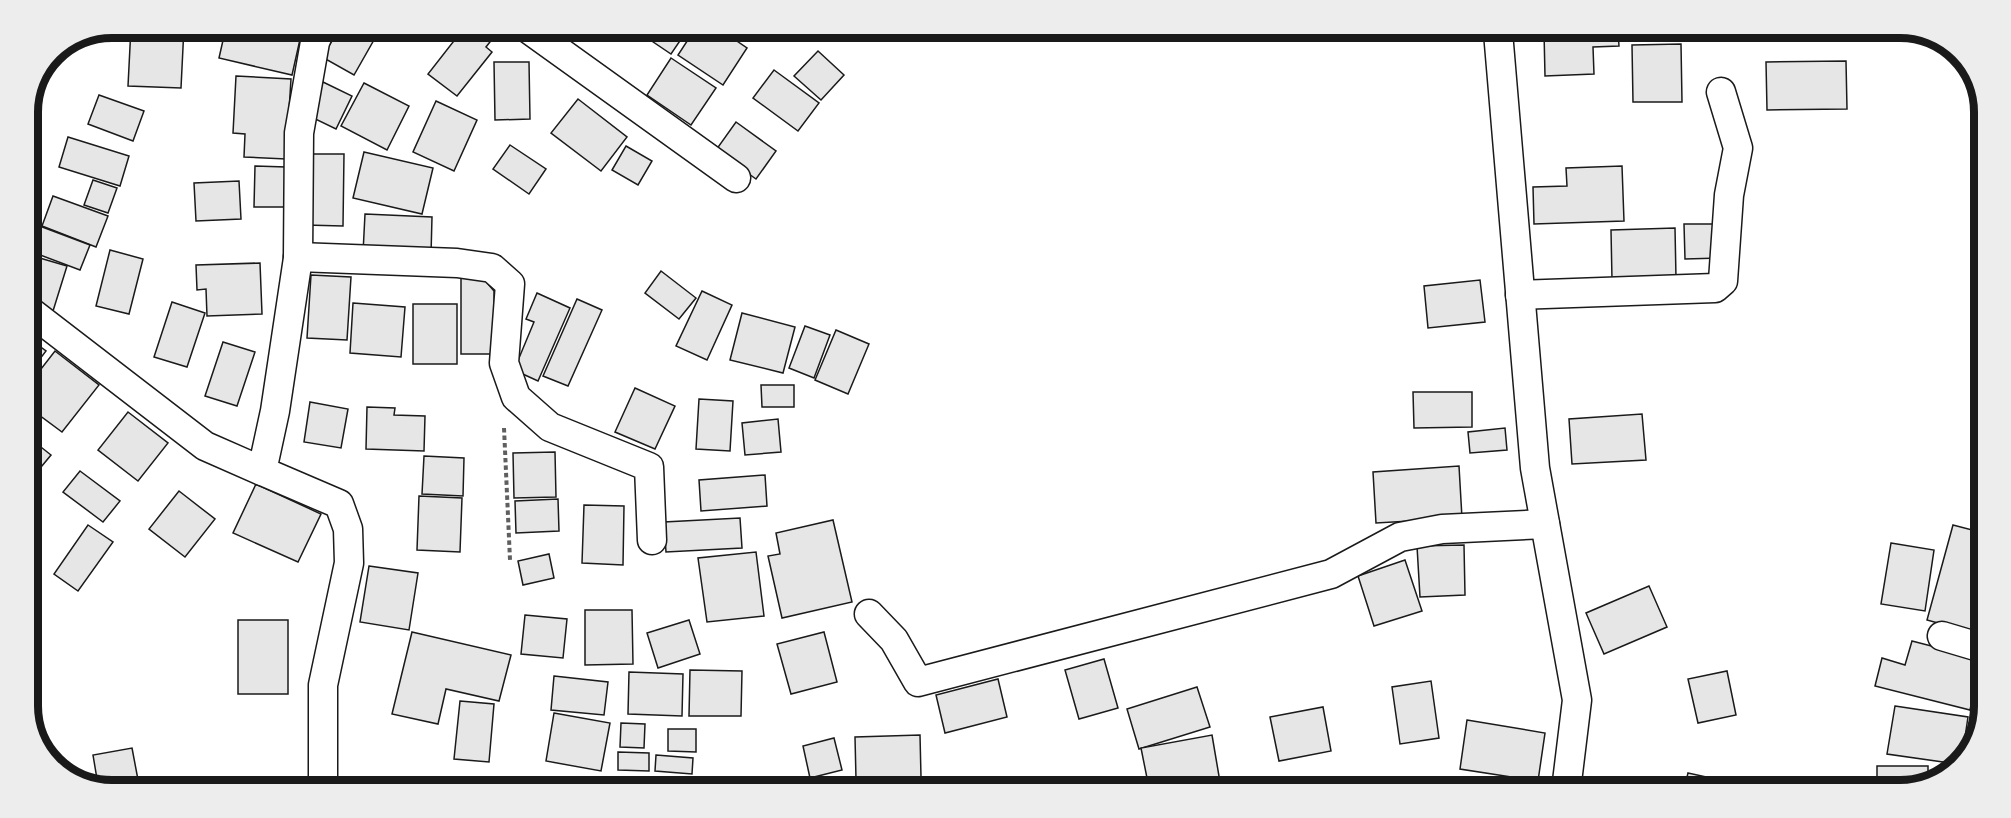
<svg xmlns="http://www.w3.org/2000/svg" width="2011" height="818" viewBox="0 0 2011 818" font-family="Manrope,sans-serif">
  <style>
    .building { fill: #e6e6e6; stroke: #1a1a1a; stroke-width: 1.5 }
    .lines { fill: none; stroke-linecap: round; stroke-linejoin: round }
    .minor-casing { stroke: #1a1a1a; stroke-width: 31 }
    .path { stroke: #5f5f5f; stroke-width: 4; stroke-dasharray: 4.5 3; stroke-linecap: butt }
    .minor { stroke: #fff; stroke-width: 28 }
    .rim { fill: none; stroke: #1a1a1a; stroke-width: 8 }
  </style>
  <rect width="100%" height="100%" fill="#fff"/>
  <g class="building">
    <path d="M131,27H184L181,88L128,86Z"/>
    <path d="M226,27L268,28L301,35L292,75L219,58Z"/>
    <path d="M340,28H373L379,31L354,75L322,57Z"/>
    <path d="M464,28H501L486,47L492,52L457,96L428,74Z"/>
    <path d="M634,29H688L671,54Z"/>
    <path d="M695,29H719L747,48L723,85L678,55Z"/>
    <path d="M1544,32H1618L1619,46L1593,47L1594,74L1545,76Z"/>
    <path d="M1681,44L1682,102H1633L1632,45Z"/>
    <path d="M818,51L844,75L821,100L794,76Z"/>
    <path d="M671,58L716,88L691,125L647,95Z"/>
    <path d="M1846,61L1847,109L1767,110L1766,62Z"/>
    <path d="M494,62H529L530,119L495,120Z"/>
    <path d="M774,70L819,103L798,131L753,98Z"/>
    <path d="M236,76L291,79L286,159L244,157L245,134L233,133Z"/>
    <path d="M323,82L352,96L336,129L307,115Z"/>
    <path d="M364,83L409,106L387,150L341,126Z"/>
    <path d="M99,95L144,111L133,141L88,124Z"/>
    <path d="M578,99L627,137L601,171L551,133Z"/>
    <path d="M436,101L477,120L454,171L413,152Z"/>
    <path d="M736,122L776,151L756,179L716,150Z"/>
    <path d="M68,137L129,156L120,186L59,167Z"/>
    <path d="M510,145L546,169L529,194L493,169Z"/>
    <path d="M626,146L652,161L638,185L612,170Z"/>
    <path d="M364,152L433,168L422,214L353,198Z"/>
    <path d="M306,154H344L343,226L305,225Z"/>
    <path d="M255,166L286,167V207H254Z"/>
    <path d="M1622,166L1624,221L1534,224L1533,187L1567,186L1566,168Z"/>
    <path d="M93,180L117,188L108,213L84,205Z"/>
    <path d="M239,181L241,219L196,221L194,183Z"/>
    <path d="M53,196L108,216L96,247L42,226Z"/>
    <path d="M365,214L432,217L431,255L363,253Z"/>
    <path d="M1684,224H1720V258L1685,259Z"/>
    <path d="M37,225L90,245L80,270L27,250Z"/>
    <path d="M1675,228L1676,278L1612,280L1611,230Z"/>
    <path d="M110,250L143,259L129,314L96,306Z"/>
    <path d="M33,256L67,266L53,311L27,303V274Z"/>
    <path d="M260,263L262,314L207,316L206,289L197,290L196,265Z"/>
    <path d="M661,271L696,298L679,319L645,293Z"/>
    <path d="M311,275L351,277L347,340L307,338Z"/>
    <path d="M461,277H482L494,291L495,354H461Z"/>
    <path d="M1480,280L1485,322L1428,328L1424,286Z"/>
    <path d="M702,291L732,305L707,360L676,346Z"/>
    <path d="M537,293L570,308L538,381L514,370L534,322L526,319Z"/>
    <path d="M577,299L602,310L568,386L543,376Z"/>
    <path d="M172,302L205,313L187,367L154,357Z"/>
    <path d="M353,303L405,307L401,357L350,353Z"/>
    <rect x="413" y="304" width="44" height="60"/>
    <path d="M742,313L795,327L783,373L730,360Z"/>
    <path d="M805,326L830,335L814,378L789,368Z"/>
    <path d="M836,330L869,344L848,394L815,380Z"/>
    <path d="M27,337L46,351L27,376Z"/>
    <path d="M223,342L255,352L237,406L205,396Z"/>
    <path d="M55,351L99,385L62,432L27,406V387Z"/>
    <path d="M761,385H794V407H762Z"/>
    <path d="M635,388L675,406L655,449L615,432Z"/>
    <path d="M1413,392H1472V427L1414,428Z"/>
    <path d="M699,399L733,401L730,451L696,449Z"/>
    <path d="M310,402L348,409L341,448L304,442Z"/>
    <path d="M367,407L395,408L394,415L425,416L424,451L366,449Z"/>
    <path d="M128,412L168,443L138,481L98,450Z"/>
    <path d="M1642,414L1646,460L1572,464L1569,419Z"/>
    <path d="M778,419L781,452L745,455L742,423Z"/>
    <path d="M1505,428L1507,450L1470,453L1468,432Z"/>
    <path d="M27,436L51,455L27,484Z"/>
    <path d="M555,452L556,497L514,498L513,453Z"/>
    <path d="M424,456L464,458L463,496L422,494Z"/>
    <path d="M1459,466L1462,518L1376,523L1373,472Z"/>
    <path d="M80,471L120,501L103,522L63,492Z"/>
    <path d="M765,475L767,506L701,511L699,480Z"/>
    <path d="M256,484L321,514L298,562L233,533Z"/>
    <path d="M179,491L215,519L185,557L149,529Z"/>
    <path d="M419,496L462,498L460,552L417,550Z"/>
    <path d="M558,499L559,531L516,533L515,501Z"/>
    <path d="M584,505L624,506L623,565L582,563Z"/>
    <path d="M740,518L742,548L666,552L664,522Z"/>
    <path d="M833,520L852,602L782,618L768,556L780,554L776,533Z"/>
    <path d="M88,525L113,542L78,591L54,574Z"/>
    <path d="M1953,525L1980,532L1979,614L1974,633L1927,620Z"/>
    <path d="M1891,543L1934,550L1925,611L1881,604Z"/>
    <path d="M1464,545L1465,595L1420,597L1417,546Z"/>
    <path d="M27,546L40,584L27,588Z"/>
    <path d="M756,552L764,616L707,622L698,558Z"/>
    <path d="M549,554L554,578L523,585L518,561Z"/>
    <path d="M1405,560L1422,611L1374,626L1358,576Z"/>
    <path d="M369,566L418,573L409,630L360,622Z"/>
    <path d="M1649,586L1667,627L1604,654L1586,613Z"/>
    <path d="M585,610H632L633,664L585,665Z"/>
    <path d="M525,615L567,619L563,658L521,654Z"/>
    <rect x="238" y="620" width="50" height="74"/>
    <path d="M689,620L700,654L658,668L647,633Z"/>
    <path d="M412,632L511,655L499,701L446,689L438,724L392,714Z"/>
    <path d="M824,632L837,682L791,694L777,644Z"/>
    <path d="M1912,641L1978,658V677L1970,710L1875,686L1882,658L1905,665Z"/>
    <path d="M1104,659L1118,708L1079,719L1065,670Z"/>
    <path d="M690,670L742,671L741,716H689Z"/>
    <path d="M1727,671L1736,715L1698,723L1688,679Z"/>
    <path d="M629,672L683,674L682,716L628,714Z"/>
    <path d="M554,676L608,682L604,715L551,710Z"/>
    <path d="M998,679L1007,717L945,733L936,695Z"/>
    <path d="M1431,681L1439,738L1400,744L1392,687Z"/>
    <path d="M1197,687L1210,727L1139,749L1127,709Z"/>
    <path d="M460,701L494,704L489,762L454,759Z"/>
    <path d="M1895,706L1968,717L1962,757L1957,764L1887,754Z"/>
    <path d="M1323,707L1331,751L1279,761L1270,717Z"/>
    <path d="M554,713L610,723L601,771L546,761Z"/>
    <path d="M1467,720L1545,733L1538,781L1460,769Z"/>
    <path d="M621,723L645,724L644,748L620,747Z"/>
    <path d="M668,729H696V752L668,751Z"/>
    <path d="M920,735L921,777L856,779L855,737Z"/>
    <path d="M1212,735L1220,782L1183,789L1149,788L1141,748Z"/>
    <path d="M834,738L842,770L810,778L803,746Z"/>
    <path d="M132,748L139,785H98L93,755Z"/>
    <path d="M618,752L649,753V771L618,770Z"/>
    <path d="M656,755L693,758L692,774L655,771Z"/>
    <path d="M1877,766H1928V782L1900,791H1877Z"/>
    <path d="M1688,773L1734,783L1732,790H1684Z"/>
    <path d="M1045,780V788H974L973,784Z"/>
    <path d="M1433,781V789H1378V783Z"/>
    <path d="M537,782L574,786H536Z"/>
    <path d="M882,783V787H814V785Z"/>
    <path d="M1478,783L1525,790H1477Z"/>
    <path d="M964,784V788H899V786Z"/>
  </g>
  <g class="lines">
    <g class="minor-casing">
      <g id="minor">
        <path d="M321,28L315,42L299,133L298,258L275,411L262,471L339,504L348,529L349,563L323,685V786"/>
        <path d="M527,28L736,178"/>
        <path d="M1498,32L1535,468L1577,700L1566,790"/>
        <path d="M298,257L457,263L492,268L510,284L504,363L516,397L550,427L649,467L652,540"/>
        <path d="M1520,295L1715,288L1723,281L1729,195L1738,148L1721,92"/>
        <path d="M27,309L205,446L262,471"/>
        <path d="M869,614L894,640L918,682L1331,574L1400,537L1442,529L1545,524"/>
        <path d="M1942,636L1979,647"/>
      </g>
    </g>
    <path class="path" d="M504,428L510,560"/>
    <use href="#minor" class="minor"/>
  </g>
  <path d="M0 0H2011V818H0ZM112 38H1900A74 74 0 0 1 1974 112V706A74 74 0 0 1 1900 780H112A74 74 0 0 1 38 706V112A74 74 0 0 1 112 38Z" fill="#ededed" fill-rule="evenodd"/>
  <path class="rim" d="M112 38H1900A74 74 0 0 1 1974 112V706A74 74 0 0 1 1900 780H112A74 74 0 0 1 38 706V112A74 74 0 0 1 112 38Z"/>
</svg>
